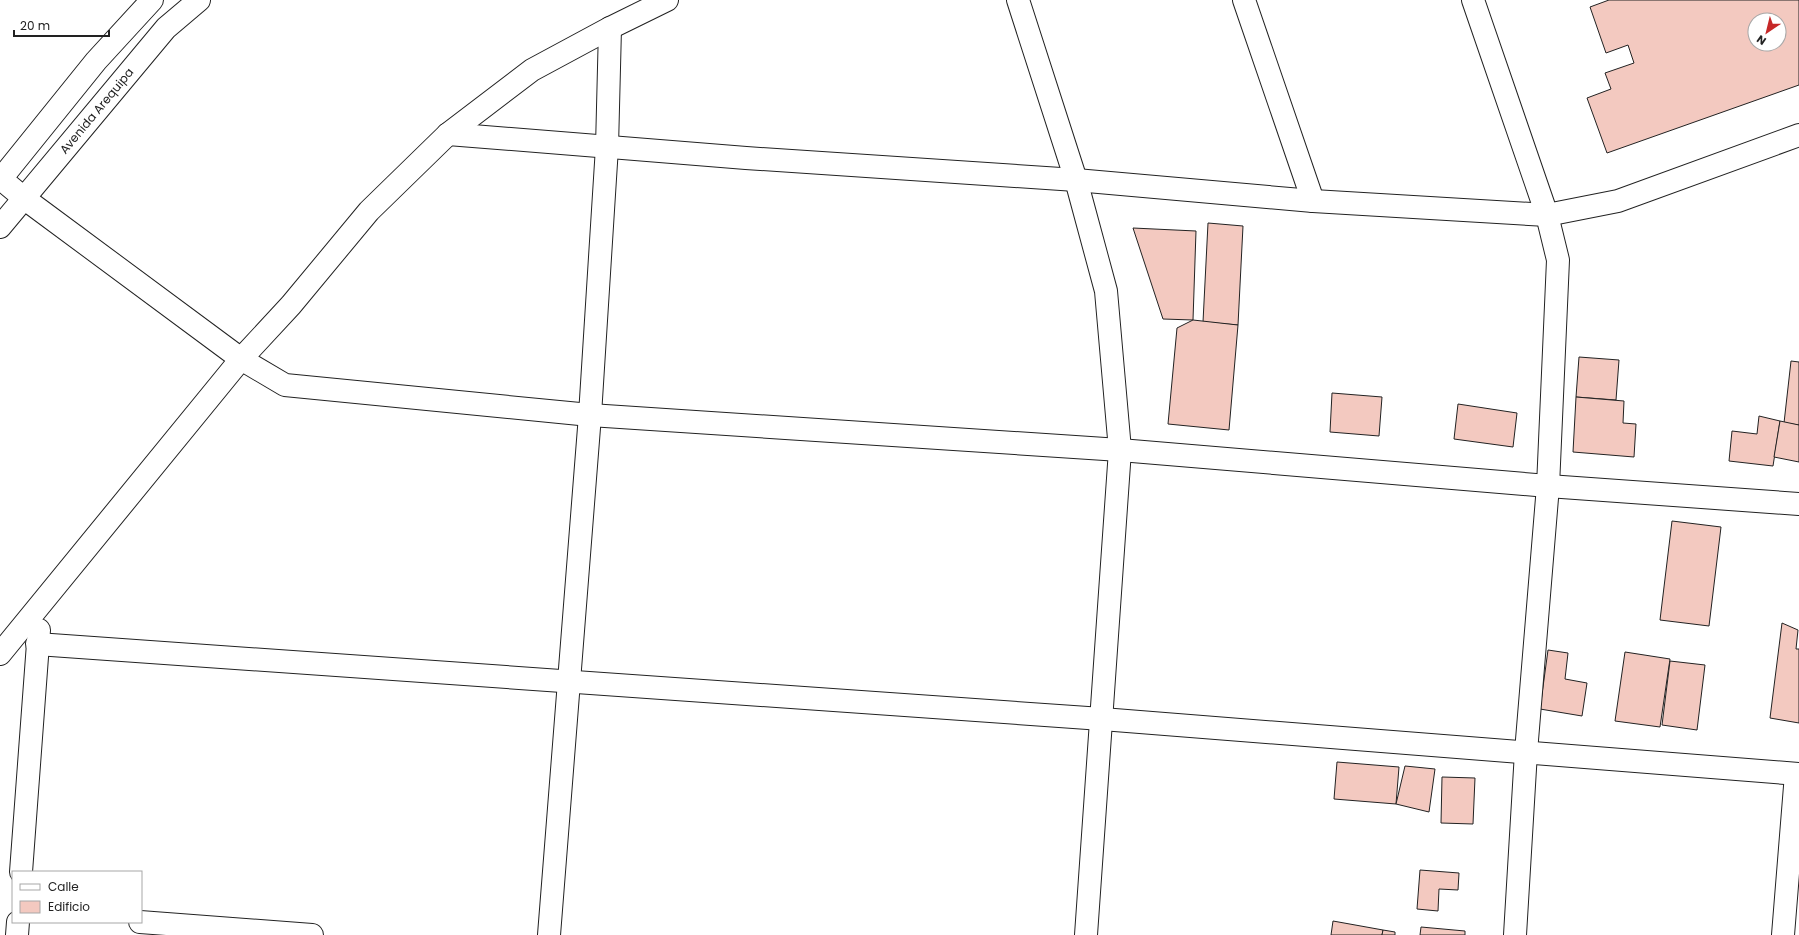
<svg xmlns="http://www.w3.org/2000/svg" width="1799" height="935" viewBox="0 0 1799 935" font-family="Poppins,sans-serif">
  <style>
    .building { fill: #f3c9c0; stroke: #222; fill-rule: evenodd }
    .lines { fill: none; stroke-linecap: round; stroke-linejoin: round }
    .minor-casing { stroke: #222; stroke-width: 24 }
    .tertiary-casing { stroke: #222; stroke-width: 24 }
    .minor { stroke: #fff; stroke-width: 22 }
    .tertiary { stroke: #fff; stroke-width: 22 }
    .labels { text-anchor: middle; stroke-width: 3; stroke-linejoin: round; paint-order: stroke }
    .street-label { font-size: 12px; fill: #222; stroke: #fff }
  </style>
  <rect width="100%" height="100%" fill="#fff"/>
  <g class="building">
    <path d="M1609,0H1799V85L1607,153L1587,98L1611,89L1605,73L1634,63L1628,45L1606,53L1590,7ZM1755,20H1779V44H1755Z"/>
    <path d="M1208,223L1243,226L1238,325L1203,322Z"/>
    <path d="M1133,228L1196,231L1193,320L1163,319Z"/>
    <path d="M1193,320L1238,325L1229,430L1168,424L1177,328Z"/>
    <path d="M1579,357L1619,360L1616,400L1576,397Z"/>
    <path d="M1791,361L1799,362V425L1784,423Z"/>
    <path d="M1332,393L1382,397L1379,436L1330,432Z"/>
    <path d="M1576,397L1624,401L1623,423L1636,424L1634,457L1573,452Z"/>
    <path d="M1458,404L1517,413L1513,447L1454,439Z"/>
    <path d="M1759,416L1780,421L1773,466L1729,461L1732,431L1757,434Z"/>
    <path d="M1780,421L1799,425V462L1774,457Z"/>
    <path d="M1672,521L1721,527L1709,626L1660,620Z"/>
    <path d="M1782,623L1798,630L1796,649H1799V723L1770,718Z"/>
    <path d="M1548,650L1568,653L1565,679L1587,683L1582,716L1540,709Z"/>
    <path d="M1625,652L1670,659L1660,727L1615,721Z"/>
    <path d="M1670,661L1705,665L1697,730L1662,725Z"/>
    <path d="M1337,762L1399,767L1396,804L1334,799Z"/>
    <path d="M1405,766L1435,769L1429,812L1396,804Z"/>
    <path d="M1442,777L1475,778L1473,824L1441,823Z"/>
    <path d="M1420,870L1459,873L1458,890L1439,889L1438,911L1417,909Z"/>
    <path d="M1333,921L1383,930L1382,935H1331Z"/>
    <path d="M1421,927L1465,931V935H1420Z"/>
    <path d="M1383,930L1395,932V935H1382Z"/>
  </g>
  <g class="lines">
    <g class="minor-casing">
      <g id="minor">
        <path d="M1018,0L1076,180L1106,291L1120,450L1086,935"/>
        <path d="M1244,0L1313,201"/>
        <path d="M1473,0L1547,215L1558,260L1548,486L1526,752L1515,935"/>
        <path d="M448,134L746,158L1076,180L1313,201L1547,215L1618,201L1799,135"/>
        <path d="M1,179L25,199L241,359L285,385L590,415L1120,450L1548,486L1799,504"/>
        <path d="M37,644L1102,719L1799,774"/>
        <path d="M0,654L241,359L291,305L369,211L448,134L532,70L610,28L667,0"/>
        <path d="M21,872L39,630"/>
        <path d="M140,922L312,935"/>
        <path d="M17,935L18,922"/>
        <path d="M549,935L590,415L607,147L610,28"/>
        <path d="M1783,935L1796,774"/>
      </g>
    </g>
    <g class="tertiary-casing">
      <g id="tertiary">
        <path d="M0,180L96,61L152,0"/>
        <path id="s1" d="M0,227L166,28L199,0"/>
      </g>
    </g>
    <use href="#minor" class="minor"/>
    <use href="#tertiary" class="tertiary"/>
  </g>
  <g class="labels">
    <g class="street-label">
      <text dy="4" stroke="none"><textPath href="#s1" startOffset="151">Avenida Arequipa</textPath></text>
    </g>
  </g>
  <rect x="12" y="871" width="130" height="52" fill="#ffffff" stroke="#a7a7a7"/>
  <rect x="20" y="884" width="20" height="6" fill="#ffffff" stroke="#a7a7a7"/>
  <text x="48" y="891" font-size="12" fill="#222222">Calle</text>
  <rect x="20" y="901" width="20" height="12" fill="#f3c9c0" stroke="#a7a7a7"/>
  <text x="48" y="911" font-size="12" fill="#222222">Edificio</text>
  <g transform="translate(1767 32) rotate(215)"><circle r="19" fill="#ffffff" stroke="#a7a7a7"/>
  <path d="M0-3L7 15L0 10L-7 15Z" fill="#c62828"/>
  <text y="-6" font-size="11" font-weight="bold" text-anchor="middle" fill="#222222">N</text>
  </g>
  <path d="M14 30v6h95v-6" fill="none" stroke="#222222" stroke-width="2"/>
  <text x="20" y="30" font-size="12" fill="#222222" stroke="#ffffff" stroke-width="3" paint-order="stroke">20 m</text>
</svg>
